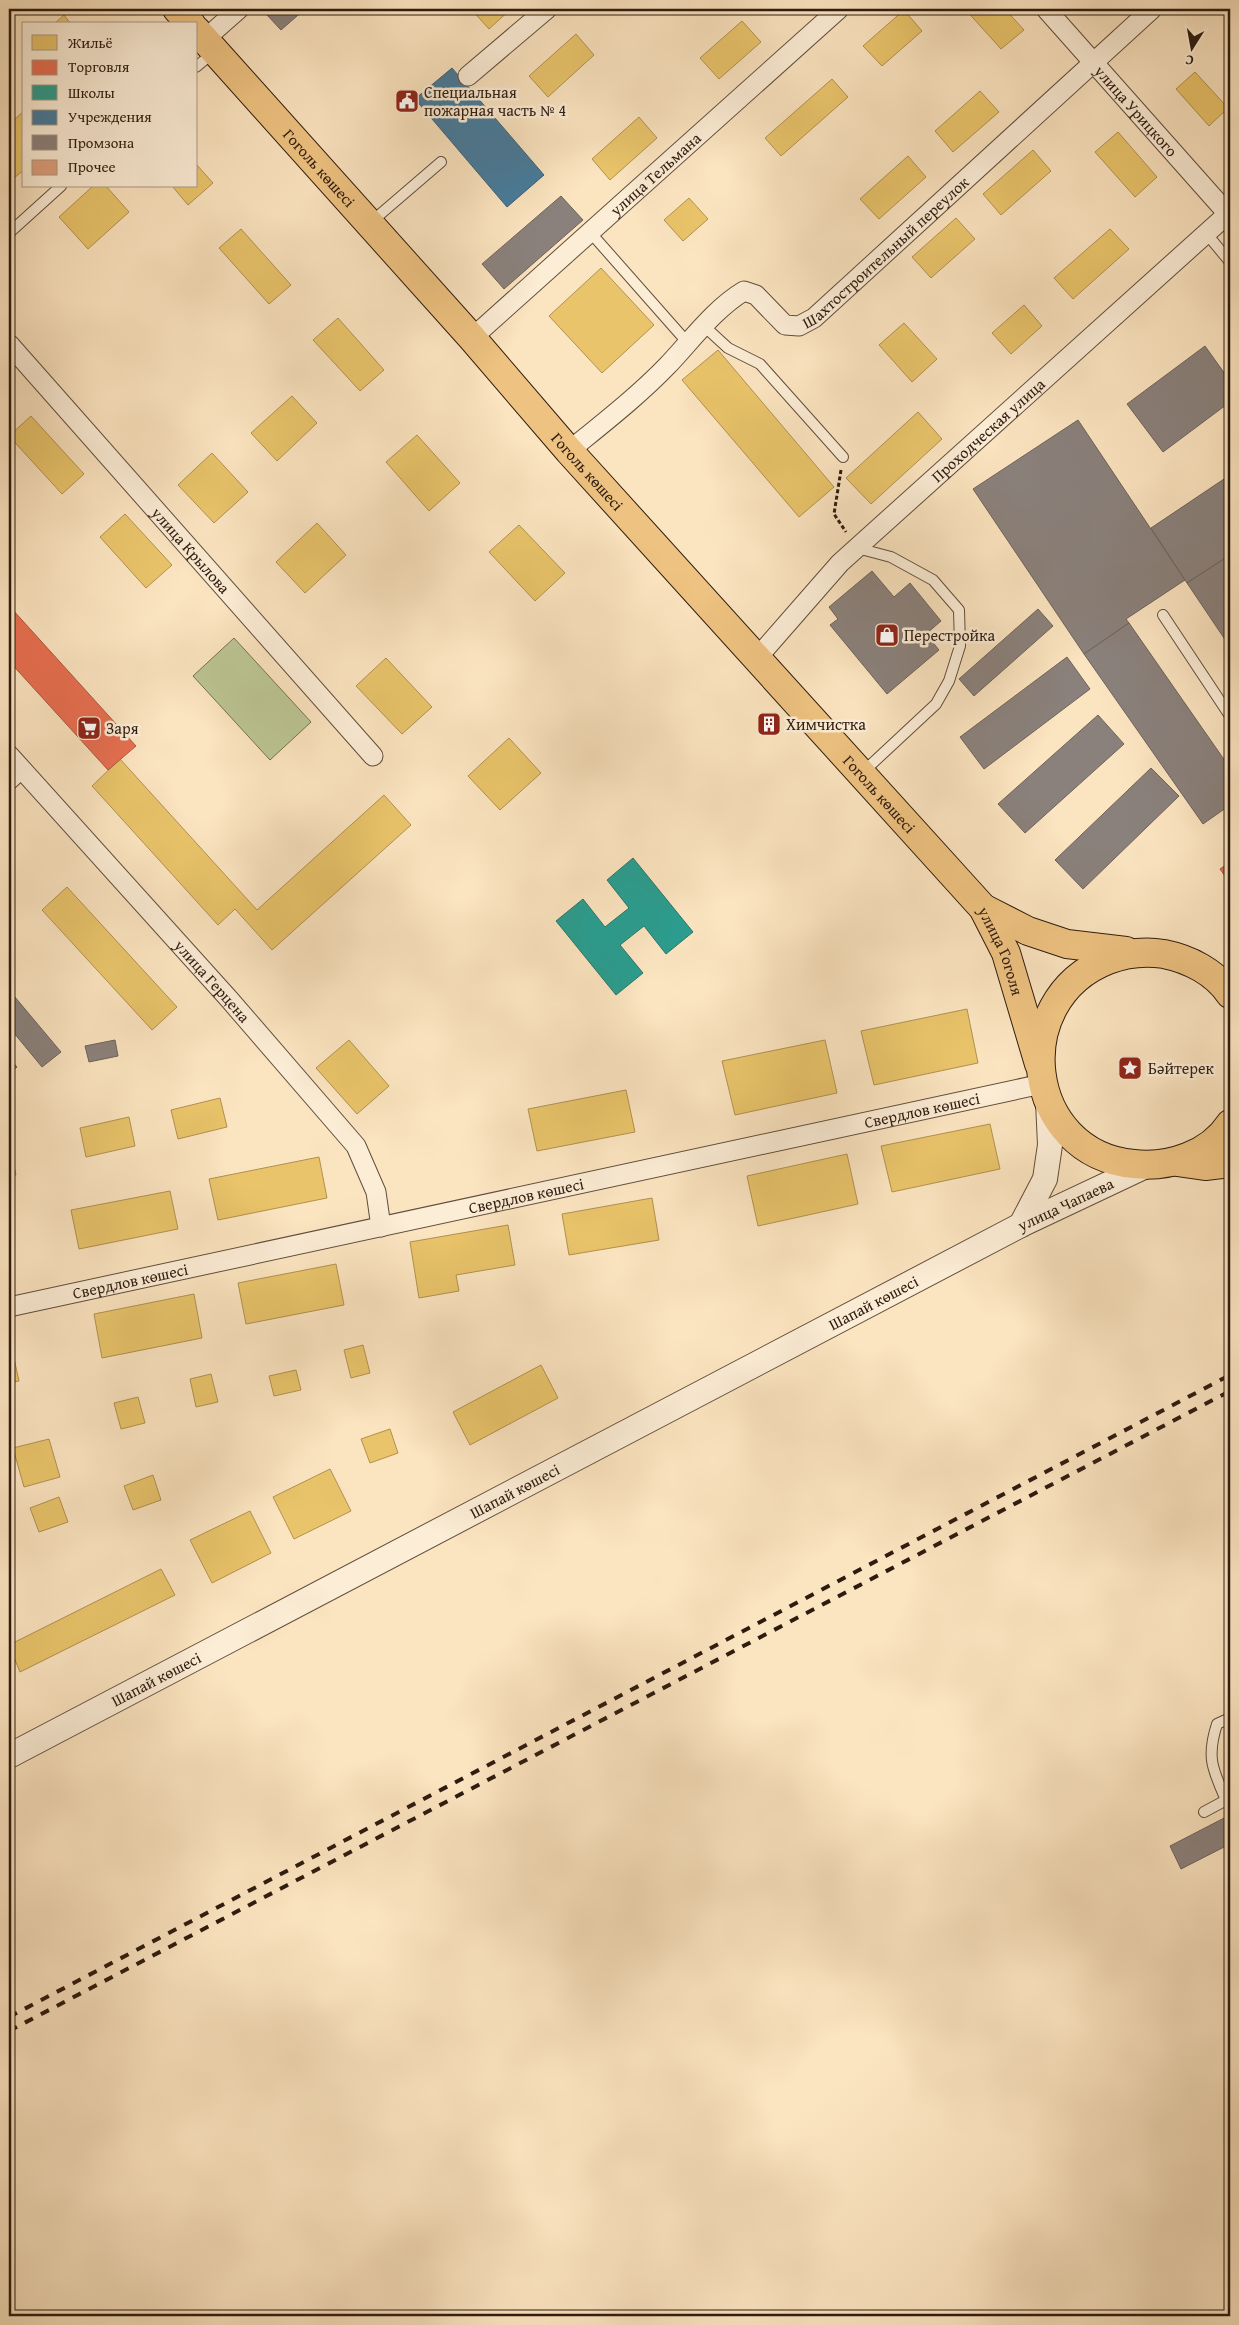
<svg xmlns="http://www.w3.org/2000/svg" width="1239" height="2325" viewBox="0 0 1239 2325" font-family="'Gentium Book Plus',serif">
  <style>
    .green { fill: #bcc594; stroke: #757052 }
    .homes { fill: #e9c46a; stroke: #b1914f }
    .shops { fill: #e76f51; stroke: #b0563d }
    .schools { fill: #2a9d8f; stroke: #2b7669 }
    .public { fill: #457b9d; stroke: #3e5e72 }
    .industry { fill: #8a817c; stroke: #6e625b }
    .building { fill: #dfa17c; stroke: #2e1b0f }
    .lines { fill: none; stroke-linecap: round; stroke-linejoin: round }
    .service-casing { stroke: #614d3b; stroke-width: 12 }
    .minor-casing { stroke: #614d3b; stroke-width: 21 }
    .tertiary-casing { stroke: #614d3b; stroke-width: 26 }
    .primary-casing { stroke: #2e1b0f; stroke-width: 30 }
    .path { stroke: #2e1b0f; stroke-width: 3; stroke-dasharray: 4 2.5; stroke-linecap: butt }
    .service { stroke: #fcedd6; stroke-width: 10 }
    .minor { stroke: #fcedd6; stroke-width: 19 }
    .tertiary { stroke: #fcedd6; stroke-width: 24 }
    .primary { stroke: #eec280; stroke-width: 28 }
    .rail { stroke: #2e1b0f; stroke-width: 4; stroke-dasharray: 9 9; stroke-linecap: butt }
    .labels { text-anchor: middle; stroke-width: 5; stroke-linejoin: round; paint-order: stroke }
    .poi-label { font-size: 16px; fill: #2e1b0f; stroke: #fcedd6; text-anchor: start }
    .street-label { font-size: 16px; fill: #2e1b0f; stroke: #fcedd6 }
  </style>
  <rect width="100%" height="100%" fill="#fbe4c0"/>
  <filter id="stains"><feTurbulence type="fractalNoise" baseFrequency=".004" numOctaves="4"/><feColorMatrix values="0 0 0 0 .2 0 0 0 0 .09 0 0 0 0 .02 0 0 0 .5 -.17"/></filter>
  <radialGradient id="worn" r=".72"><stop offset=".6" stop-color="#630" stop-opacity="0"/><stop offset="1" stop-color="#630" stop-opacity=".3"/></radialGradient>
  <path class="green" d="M234,638L311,722L270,760L193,676Z"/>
  <g class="homes">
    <path d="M471,9H511L489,29Z"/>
    <path d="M965,9H1005L1024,30L1001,49Z"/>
    <path d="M904,10L922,31L882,66L863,46Z"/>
    <path d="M64,15L71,24H54Z"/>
    <path d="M742,21L761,42L719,79L700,58Z"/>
    <path d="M576,34L594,55L548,97L529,76Z"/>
    <path d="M1195,72L1228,108L1209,126L1176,89Z"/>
    <path d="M832,79L848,97L781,156L765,138Z"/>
    <path d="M980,91L999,112L953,152L935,131Z"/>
    <path d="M24,111V170L14,178L9,172V124Z"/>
    <path d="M639,117L657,138L610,180L592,159Z"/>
    <path d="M1118,132L1157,177L1135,197L1095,152Z"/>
    <path d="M1033,150L1051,171L1001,215L983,194Z"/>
    <path d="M908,156L926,177L879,219L860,199Z"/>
    <path d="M196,164L213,183L188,205L172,186H196Z"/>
    <path d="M93,186H106L129,212L88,249L59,217Z"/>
    <path d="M689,198L708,219L683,241L664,220Z"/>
    <path d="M956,218L975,239L931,278L912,257Z"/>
    <path d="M241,229L291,285L269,304L219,248Z"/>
    <path d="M1110,229L1129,249L1073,299L1054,278Z"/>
    <path d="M601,268L654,325L602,373L549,316Z"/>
    <path d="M1024,305L1042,326L1011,354L992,333Z"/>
    <path d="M338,318L384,370L360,391L313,340Z"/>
    <path d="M904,323L937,359L912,382L879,345Z"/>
    <path d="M718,350L834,487L799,517L682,380Z"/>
    <path d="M292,396L317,423L277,461L251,433Z"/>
    <path d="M918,412L942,439L871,504L846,478Z"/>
    <path d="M31,416L84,474L62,494L9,436Z"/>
    <path d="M417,435L460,483L429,511L386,462Z"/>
    <path d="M212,453L248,492L214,523L178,485Z"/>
    <path d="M125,514L172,565L146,588L100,537Z"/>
    <path d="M317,523L346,555L305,593L276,562Z"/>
    <path d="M519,525L565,573L535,601L489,552Z"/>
    <path d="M386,658L432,707L402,734L356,686Z"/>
    <path d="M509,738L541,773L500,810L468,776Z"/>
    <path d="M120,759L257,910L384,795L411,825L272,950L235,909L218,925L92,786Z"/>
    <path d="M67,887L177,1007L152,1030L42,910Z"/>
    <path d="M967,1009L978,1063L874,1085L861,1031Z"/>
    <path d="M349,1040L389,1086L357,1114L316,1068Z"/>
    <path d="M825,1040L837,1093L735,1115L722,1061Z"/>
    <path d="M626,1090L635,1132L537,1151L528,1109Z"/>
    <path d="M220,1098L227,1127L178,1139L171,1110Z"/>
    <path d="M129,1117L135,1146L86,1157L80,1128Z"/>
    <path d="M990,1124L1000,1169L892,1192L881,1146Z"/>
    <path d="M11,1153L16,1175L9,1177V1154Z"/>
    <path d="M847,1154L858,1204L758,1226L747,1176Z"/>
    <path d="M319,1157L327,1198L218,1220L209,1179Z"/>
    <path d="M170,1191L178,1229L79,1249L71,1210Z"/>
    <path d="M652,1198L659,1240L569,1255L562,1214Z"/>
    <path d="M508,1225L515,1265L456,1275L459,1291L419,1298L410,1242Z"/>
    <path d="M336,1264L344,1305L246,1324L238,1283Z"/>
    <path d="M194,1294L202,1338L102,1358L94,1314Z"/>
    <path d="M9,1336L19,1381L9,1383Z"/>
    <path d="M363,1345L370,1373L351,1378L344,1350Z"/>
    <path d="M541,1365L558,1398L470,1445L453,1412Z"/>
    <path d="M296,1370L301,1390L274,1396L269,1376Z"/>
    <path d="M211,1374L218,1402L196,1407L190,1379Z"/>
    <path d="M138,1397L145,1423L121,1429L114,1403Z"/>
    <path d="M390,1429L398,1453L370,1463L361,1439Z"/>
    <path d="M49,1439L60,1477L24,1487L13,1448Z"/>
    <path d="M330,1469L351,1511L294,1539L273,1497Z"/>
    <path d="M153,1475L161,1500L133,1510L124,1486Z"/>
    <path d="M59,1497L68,1522L39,1532L30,1508Z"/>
    <path d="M250,1511L271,1553L212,1583L190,1540Z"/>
    <path d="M161,1569L175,1595L20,1672L9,1645Z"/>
  </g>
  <g class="shops">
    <path d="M12,609L136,746L108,770L9,661V612Z"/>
    <path d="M1230,862V883L1220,869Z"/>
  </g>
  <path class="schools" d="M633,858L693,932L666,954L644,926L620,945L643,973L616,995L556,921L583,899L605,927L629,908L607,880Z"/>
  <path class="public" d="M452,68L544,175L507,207L415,99Z"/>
  <g class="industry">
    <path d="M274,9H305L281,30L267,15Z"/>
    <path d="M561,196L583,220L504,289L482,264Z"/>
    <path d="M1205,346L1230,381V402L1163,452L1127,404Z"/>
    <path d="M1078,420L1185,580L1126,619L1129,623L1084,654L973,489Z"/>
    <path d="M1230,475V555L1187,583L1151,528Z"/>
    <path d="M1230,555V647L1187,583Z"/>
    <path d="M872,571L894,597L910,583L941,621L926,634L939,650L887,694L830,625L838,619L829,607Z"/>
    <path d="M1038,609L1053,626L974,696L959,679Z"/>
    <path d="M1129,623L1230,768V805L1203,824L1084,654Z"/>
    <path d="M1067,657L1090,689L984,769L960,737Z"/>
    <path d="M1098,715L1124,744L1025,833L998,804Z"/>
    <path d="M1151,768L1179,796L1083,889L1055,860Z"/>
    <path d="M9,990L61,1052L42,1067L9,1027Z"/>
    <path d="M115,1040L118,1056L89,1062L85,1046Z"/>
    <path d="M9,1058L17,1067L9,1074Z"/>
    <path d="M1230,1815V1844L1181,1869L1170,1846Z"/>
  </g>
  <path class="building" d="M766,713L779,728L771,734L759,720Z"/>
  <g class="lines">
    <g class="service-casing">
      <g id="service">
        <path d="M196,67L214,52"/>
        <path d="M370,223L441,162"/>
        <path d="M590,232L687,342"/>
        <path d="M9,233L61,186"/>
        <path d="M1206,233L1230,262"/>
        <path d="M704,326L728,348L760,364L843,457"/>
        <path d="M857,548L891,557L933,580L959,610L960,646L949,681L936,704L862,773"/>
        <path d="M1163,615L1230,716"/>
        <path d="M9,786L24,772"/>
        <path d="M1226,1800C1213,1770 1206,1758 1217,1724L1230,1718"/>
        <path d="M1204,1812L1230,1798"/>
      </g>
    </g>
    <g class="minor-casing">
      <g id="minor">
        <path id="s1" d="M1046,9L1228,214"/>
        <path d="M205,39L239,9"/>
        <path d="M468,76L547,9"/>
        <path id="s2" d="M472,338L839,9"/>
        <path id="s3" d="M9,344L373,756"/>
        <path id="s4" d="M569,451C602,424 637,397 667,366C691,341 714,309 744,291L756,295L785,325L799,326L814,318L1152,9"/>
        <path id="s5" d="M757,658L840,563L1230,212"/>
        <path id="s6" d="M9,755L229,999L356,1146L376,1192L381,1227"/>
        <path id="s7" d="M9,1307L1042,1084"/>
      </g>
    </g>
    <g class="tertiary-casing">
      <g id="tertiary">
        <path d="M1021,1225L1045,1179L1050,1145L1048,1102"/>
        <path id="s8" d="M9,1756L1021,1225L1146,1166"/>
      </g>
    </g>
    <g class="primary-casing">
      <g id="primary">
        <path d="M177,9L191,24"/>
        <path id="s9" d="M196,30L472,338L569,451L983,908L1006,953L1039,1064"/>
        <path d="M983,908L1028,931L1067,944L1126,951"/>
        <path d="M1230,994C1215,972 1189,959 1164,954C1145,951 1126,953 1108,960C1006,1000 1024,1154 1134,1164C1170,1168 1210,1154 1230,1124"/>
        <path d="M1177,1162L1205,1166L1230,1163"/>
      </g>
    </g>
    <path class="path" d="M841,470L834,514L846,532"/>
    <use href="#service" class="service"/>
    <use href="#minor" class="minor"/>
    <use href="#tertiary" class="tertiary"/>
    <use href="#primary" class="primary"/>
    <g class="rail">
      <path d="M9,2017L1230,1375"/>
      <path d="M9,2031L1230,1391"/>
    </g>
  </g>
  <defs>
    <g id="civic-square" transform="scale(1.25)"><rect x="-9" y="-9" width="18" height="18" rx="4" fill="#8f2418" stroke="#fcedd6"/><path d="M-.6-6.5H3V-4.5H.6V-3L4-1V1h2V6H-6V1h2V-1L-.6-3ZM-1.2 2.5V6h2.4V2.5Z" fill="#fff"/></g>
    <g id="shop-square" transform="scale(1.25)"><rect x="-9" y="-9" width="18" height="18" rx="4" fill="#8f2418" stroke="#fcedd6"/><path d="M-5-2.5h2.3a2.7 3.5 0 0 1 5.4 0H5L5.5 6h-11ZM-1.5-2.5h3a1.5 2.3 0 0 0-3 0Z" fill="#fff"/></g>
    <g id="building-square" transform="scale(1.25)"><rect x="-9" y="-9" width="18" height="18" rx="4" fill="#8f2418" stroke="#fcedd6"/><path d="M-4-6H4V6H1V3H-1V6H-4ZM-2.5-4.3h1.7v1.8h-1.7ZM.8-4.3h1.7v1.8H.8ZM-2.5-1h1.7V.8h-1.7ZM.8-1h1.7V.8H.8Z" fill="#fff"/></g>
    <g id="supermarket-square" transform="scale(1.25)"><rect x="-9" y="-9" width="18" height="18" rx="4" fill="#8f2418" stroke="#fcedd6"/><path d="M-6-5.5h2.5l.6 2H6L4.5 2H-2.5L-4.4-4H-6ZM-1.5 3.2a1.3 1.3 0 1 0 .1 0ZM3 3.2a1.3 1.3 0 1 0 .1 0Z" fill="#fff"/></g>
    <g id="sight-square" transform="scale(1.25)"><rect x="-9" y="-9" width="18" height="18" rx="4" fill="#8f2418" stroke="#fcedd6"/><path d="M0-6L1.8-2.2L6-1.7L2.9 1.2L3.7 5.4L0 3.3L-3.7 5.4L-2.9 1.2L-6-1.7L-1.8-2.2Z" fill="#fff"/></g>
  </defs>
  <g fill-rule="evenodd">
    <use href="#civic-square" x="407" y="101"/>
    <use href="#shop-square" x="887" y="635"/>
    <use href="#building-square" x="769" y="724"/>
    <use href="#supermarket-square" x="89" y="728"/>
    <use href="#sight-square" x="1130" y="1068"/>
  </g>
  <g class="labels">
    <g class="poi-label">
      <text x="424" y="98">Специальная<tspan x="424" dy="18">пожарная часть № 4</tspan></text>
      <text x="904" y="641">Перестройка</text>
      <text x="786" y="730">Химчистка</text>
      <text x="106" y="734">Заря</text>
      <text x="1148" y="1074">Бәйтерек</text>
    </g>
    <g class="street-label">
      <text dy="6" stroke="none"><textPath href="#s1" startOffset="136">улица Урицкого</textPath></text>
      <text dy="6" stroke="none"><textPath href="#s9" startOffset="185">Гоголь көшесі</textPath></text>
      <text dy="6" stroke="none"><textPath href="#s2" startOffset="246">улица Тельмана</textPath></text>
      <text dy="6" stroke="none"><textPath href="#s4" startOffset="420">Шахтостроительный переулок</textPath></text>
      <text dy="6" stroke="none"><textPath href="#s5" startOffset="325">Проходческая улица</textPath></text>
      <text dy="6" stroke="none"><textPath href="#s9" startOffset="590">Гоголь көшесі</textPath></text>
      <text dy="6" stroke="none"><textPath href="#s3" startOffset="275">улица Крылова</textPath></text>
      <text dy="6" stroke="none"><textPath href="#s9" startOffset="1025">Гоголь көшесі</textPath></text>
      <text dy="6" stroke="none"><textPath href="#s9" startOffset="1226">улица Гоголя</textPath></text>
      <text dy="6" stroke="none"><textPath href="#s6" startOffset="304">улица Герцена</textPath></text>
      <text dy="6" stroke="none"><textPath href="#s7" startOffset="934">Свердлов көшесі</textPath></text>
      <text dy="6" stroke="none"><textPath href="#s7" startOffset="529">Свердлов көшесі</textPath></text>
      <text dy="6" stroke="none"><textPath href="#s8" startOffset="1192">улица Чапаева</textPath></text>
      <text dy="6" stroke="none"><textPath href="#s7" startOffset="124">Свердлов көшесі</textPath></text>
      <text dy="6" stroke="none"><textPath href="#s8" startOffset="976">Шапай көшесі</textPath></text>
      <text dy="6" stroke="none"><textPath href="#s8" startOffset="571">Шапай көшесі</textPath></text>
      <text dy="6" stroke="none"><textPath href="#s8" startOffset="166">Шапай көшесі</textPath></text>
    </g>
  </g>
  <rect width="1239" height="2325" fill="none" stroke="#fbe4c0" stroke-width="30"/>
  <rect x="10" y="10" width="1219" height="2305" fill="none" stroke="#2e1b0f" stroke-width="2.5"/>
  <rect x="15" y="15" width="1209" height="2295" fill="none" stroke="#2e1b0f"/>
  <rect x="22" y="22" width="175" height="165" fill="#fcedd6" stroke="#aa9986"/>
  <rect x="32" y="35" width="25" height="15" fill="#e9c46a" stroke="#aa9986"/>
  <text x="68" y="48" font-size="15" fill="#2e1b0f">Жильё</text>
  <rect x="32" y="60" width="25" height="15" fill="#e76f51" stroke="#aa9986"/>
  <text x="68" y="72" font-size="15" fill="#2e1b0f">Торговля</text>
  <rect x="32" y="85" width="25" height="15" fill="#2a9d8f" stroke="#aa9986"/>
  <text x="68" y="98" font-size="15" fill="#2e1b0f">Школы</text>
  <rect x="32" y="110" width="25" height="15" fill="#457b9d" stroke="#aa9986"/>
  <text x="68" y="122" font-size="15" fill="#2e1b0f">Учреждения</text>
  <rect x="32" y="135" width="25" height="15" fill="#8a817c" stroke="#aa9986"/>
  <text x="68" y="148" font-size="15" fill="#2e1b0f">Промзона</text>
  <rect x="32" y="160" width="25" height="15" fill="#dfa17c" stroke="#aa9986"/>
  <text x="68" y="172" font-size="15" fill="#2e1b0f">Прочее</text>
  <g transform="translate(1192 48) rotate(191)" stroke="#fcedd6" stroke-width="4" paint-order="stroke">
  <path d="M0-4L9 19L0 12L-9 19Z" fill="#2e1b0f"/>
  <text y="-8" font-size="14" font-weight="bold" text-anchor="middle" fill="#2e1b0f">С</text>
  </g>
  <rect width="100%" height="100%" filter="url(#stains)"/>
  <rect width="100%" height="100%" fill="url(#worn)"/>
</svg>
